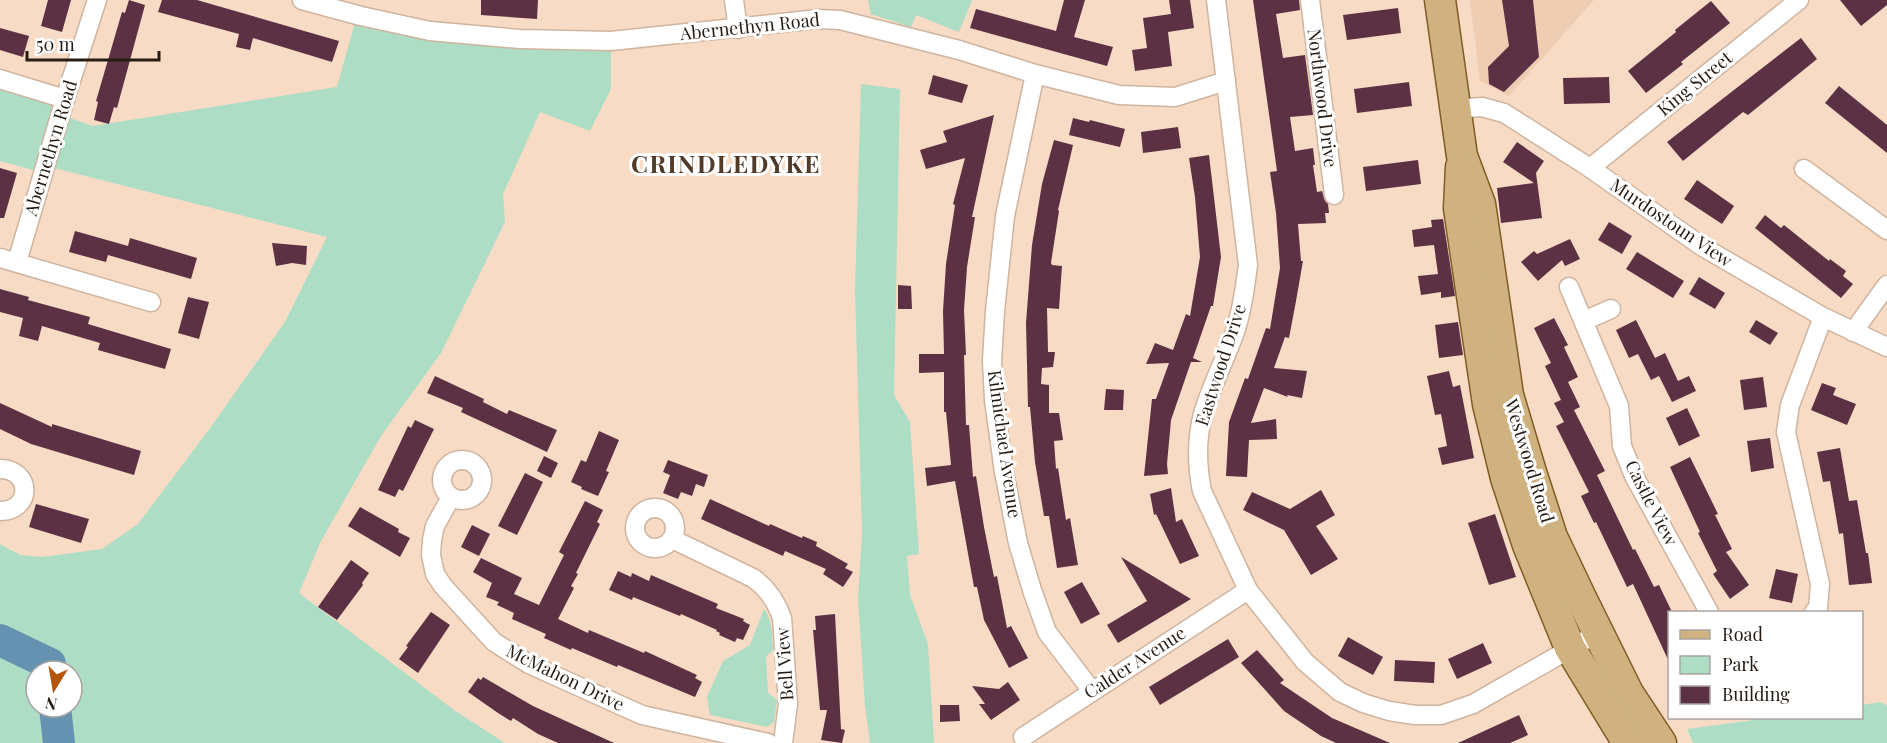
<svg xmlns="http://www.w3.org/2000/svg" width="1887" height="743" viewBox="0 0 1887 743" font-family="'Playfair Display',serif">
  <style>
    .built { fill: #efcdb3 }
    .green { fill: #adddc5; fill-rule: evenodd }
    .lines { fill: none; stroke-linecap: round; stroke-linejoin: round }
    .river { stroke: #6492b0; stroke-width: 32 }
    .building { fill: #5d3144 }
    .minor-casing { stroke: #cfb49f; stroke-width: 21 }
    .primary-casing { stroke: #805c24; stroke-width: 33 }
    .minor { stroke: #fff; stroke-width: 18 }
    .primary { stroke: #d0b281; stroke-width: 30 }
    .labels { text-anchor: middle; stroke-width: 6; stroke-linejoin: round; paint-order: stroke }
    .street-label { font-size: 18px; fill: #261c14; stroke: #fff }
    .district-label { font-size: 24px; font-weight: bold; letter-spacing: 1.5px; fill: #503a28; stroke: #fff }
  </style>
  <rect width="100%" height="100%" fill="#f7dbc5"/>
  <path class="built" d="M1470,0H1594L1509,96L1480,81Z"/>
  <g class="green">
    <path d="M868,0H972L959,32L916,15L911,27L871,14Z"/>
    <path d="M357,15L611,41V89L590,131L540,112L503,194L505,222L441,353L381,436L321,541L299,593L454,710L505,743H0V544L20,555L42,557L102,549L138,524L208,431L285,322L327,237L46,166L44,173L0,161V79L65,99L61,115L93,126L337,87ZM36,671H72V707H36Z"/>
    <path d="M861,84L900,89L894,395L910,422L919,554L907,556L910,595L928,644L934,743H870L865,706L858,599L862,534L855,290Z"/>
    <path d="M764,609C773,620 772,636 773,650L766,657L768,693L777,700L774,722L767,727L710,715L707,697L723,661L750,645Z"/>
    <path d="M1880,702L1887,705V743H1693L1687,729L1769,718H1862V705Z"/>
  </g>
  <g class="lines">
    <g class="river">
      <path d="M0,640L50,664V671"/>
      <path d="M55,707L59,743"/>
    </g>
  </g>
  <g class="building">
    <path d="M48,0H71L62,32L41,26Z"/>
    <path d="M129,0L145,5L117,108L114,107L109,124L94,120L98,102L96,101L122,12L125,13Z"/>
    <path d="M162,0H197L339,41L332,62L253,38L250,50L236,47L239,34L158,12Z"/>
    <path d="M481,0H538L537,19L481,15Z"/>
    <path d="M1064,0H1085L1074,37L1113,47L1107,66L970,28L976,9L1056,31Z"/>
    <path d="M1169,0H1190L1194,28L1168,32L1172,66L1135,71L1132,50L1147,48L1143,18L1171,14Z"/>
    <path d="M1253,0H1299L1300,10L1276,14L1283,58L1305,55L1313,115L1290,117L1295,151L1313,148L1315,165H1313L1317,192L1322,191L1325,201L1328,204L1329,213H1325L1326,223L1298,224L1301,261H1303L1296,301L1289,338L1285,337L1274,368L1307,371L1302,398L1287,395L1288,397L1264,388L1251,423L1276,419L1277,439L1249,440L1247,477L1226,476L1229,422L1245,378L1248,379L1266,328L1270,329L1280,268L1276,213L1270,172L1277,171Z"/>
    <path d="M1502,0H1533L1539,57L1504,92L1489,84L1488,67L1509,46Z"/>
    <path d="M1840,0H1887V5L1861,26Z"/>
    <path d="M1711,1L1730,23L1681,62L1683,64L1646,93L1628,71L1676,32L1675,30Z"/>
    <path d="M1398,8L1401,33L1347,40L1343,15Z"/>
    <path d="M0,28L29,36L23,57L0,50Z"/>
    <path d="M1801,38L1817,59L1748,115L1743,112L1683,161L1667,142Z"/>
    <path d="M933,75L968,85L962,103L928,94Z"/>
    <path d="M1609,77L1610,103L1564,104L1563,78Z"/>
    <path d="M1409,82L1412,106L1357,113L1354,89Z"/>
    <path d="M1839,86L1887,125V153L1825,103Z"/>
    <path d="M994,115L972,217H975L967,267L964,310L966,355H964L966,425H969L973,477L976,476L984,527L994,577L997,576L1007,628L1011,626L1028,658L1009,668L984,620L977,587H974L955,481L927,486L925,468L951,465L946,412H944V372L919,373V354H944L943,311L946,264L955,205L953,204L965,158L926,169L920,150L947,142L943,131Z"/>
    <path d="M1073,118L1089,122L1090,120L1125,129L1120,147L1069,135Z"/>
    <path d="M1178,127L1181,148L1143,153L1141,132Z"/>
    <path d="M1054,140L1073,145L1058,210L1059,211L1051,263L1052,265L1062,266L1059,309L1047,308L1048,352H1055L1053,367L1042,368L1041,384L1049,385V413H1059L1063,440L1054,441L1056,469L1058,468L1066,520L1070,518L1078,565L1057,568L1049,516H1044L1035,462L1030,407H1028L1026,323L1032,245L1042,184Z"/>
    <path d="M1517,142L1544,161L1536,173L1542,218L1501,223L1497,188L1534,183L1503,162Z"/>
    <path d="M1209,155L1221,257L1213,306H1211L1193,358L1202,362H1191L1171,420L1167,464L1168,474L1144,476L1152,399H1156L1169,363L1146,364L1155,343L1173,350L1186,314L1190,316L1200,257L1195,197L1189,158Z"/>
    <path d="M1418,160L1421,184L1366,191L1363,167Z"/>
    <path d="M0,168L17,173L4,218H0Z"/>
    <path d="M1697,180L1734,206L1722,224L1684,199Z"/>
    <path d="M1765,215L1781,228L1784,225L1829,261L1830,259L1846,271L1843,276L1853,284L1841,298L1755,228Z"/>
    <path d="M1443,219L1455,296L1441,298V292L1421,295L1418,276L1438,274L1434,245L1414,247L1412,230L1432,227L1431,220Z"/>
    <path d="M1609,222L1632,236L1622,254L1598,240Z"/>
    <path d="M75,231L128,246L130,238L197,258L191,279L108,255L106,262L69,252Z"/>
    <path d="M1570,239L1580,259L1565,266L1562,260L1538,281L1521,262L1534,251L1537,254Z"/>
    <path d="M272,243L307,246L306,265L292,263L276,266Z"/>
    <path d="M1637,252L1684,281L1673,298L1626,269Z"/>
    <path d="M1699,277L1725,293L1715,309L1689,294Z"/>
    <path d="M898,285L911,286L912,309H898Z"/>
    <path d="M0,289L29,297L28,300L90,317L88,324L171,349L165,369L98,350L100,343L42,326L38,341L19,336L23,318L0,312Z"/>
    <path d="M188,297L209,302L199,339L178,333Z"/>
    <path d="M1554,318L1568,345L1564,347L1578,377L1568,382L1580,407L1574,410L1605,471L1597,475L1633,550L1635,549L1654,587L1659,585L1672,612H1670V664L1633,584L1627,587L1596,522L1594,523L1581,496L1589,492L1556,426L1564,422L1554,403L1561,400L1545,366L1551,363L1534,328Z"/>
    <path d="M1636,320L1655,358L1665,353L1678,381L1689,376L1696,391L1672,402L1659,376L1651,380L1638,354L1629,358L1616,330Z"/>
    <path d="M1756,320L1778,333L1770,345L1749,332Z"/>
    <path d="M1458,322L1463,355L1439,358L1435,325Z"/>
    <path d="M1449,371L1453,387L1460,385L1474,458L1442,465L1438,448L1447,446L1441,414L1435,415L1427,376Z"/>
    <path d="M435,376L484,399L483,402L507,414L509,410L557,430L547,452L461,412L463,408L427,393Z"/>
    <path d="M1763,377L1767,407L1744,410L1740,380Z"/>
    <path d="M1822,383L1836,388L1833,395L1856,404L1847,425L1811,410Z"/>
    <path d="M1106,389L1124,390L1123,410H1104Z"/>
    <path d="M0,403L52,427V424L141,451L134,475L31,444L0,429Z"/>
    <path d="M1687,408L1700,436L1679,446L1666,418Z"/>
    <path d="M415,420L434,429L403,491L399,489L395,497L378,490L408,426L411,428Z"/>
    <path d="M599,431L619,440L606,471L609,472L598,496L581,489L582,487L571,482L581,460L586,462Z"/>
    <path d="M1770,438L1774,468L1751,472L1747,441Z"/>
    <path d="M1840,448L1849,501L1857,500L1866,553H1868L1872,583L1849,585L1843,533L1839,534L1830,481L1823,482L1817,452Z"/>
    <path d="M544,456L558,463L551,478L537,471Z"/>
    <path d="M1690,457L1718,514L1715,515L1732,549L1726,552L1749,585L1730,599L1713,574L1717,571L1698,533L1700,532L1670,467Z"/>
    <path d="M668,460L708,475L704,487L696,484L692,496L681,492L678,499L663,493L670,475L663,472Z"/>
    <path d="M525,473L543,482L517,535L498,526Z"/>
    <path d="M1171,488L1176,522L1182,519L1199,556L1180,564L1156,514L1154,515L1150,494Z"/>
    <path d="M1321,490L1335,515L1316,526L1338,559L1311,575L1284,530L1243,510L1252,492L1290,509Z"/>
    <path d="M710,499L769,526L770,524L802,538L803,536L817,542L816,546L848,564L845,568L853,572L843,587L823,574L826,569L785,551L783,556L701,519Z"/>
    <path d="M585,501L603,510L597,522L600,524L576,573L578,574L571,586L574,588L558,619L588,633L589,630L644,653L645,651L697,675L695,678L702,682L695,697L618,665L617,667L572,648L571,650L544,638L546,634L512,619L514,613L497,605L499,602L486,597L492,583L473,572L481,558L522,578L514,594L539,605L564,555L559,552Z"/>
    <path d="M36,504L89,519L81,543L29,527Z"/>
    <path d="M360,507L399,529L398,532L410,538L400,557L348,526Z"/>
    <path d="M1495,514L1516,577L1489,585L1468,523Z"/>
    <path d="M472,525L490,534L479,556L461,547Z"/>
    <path d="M1121,557L1191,599L1118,643L1107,625L1147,601Z"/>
    <path d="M351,560L369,573L362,583L363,585L337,620L318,607Z"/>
    <path d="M1776,569L1798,574L1792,603L1769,598Z"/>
    <path d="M618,571L631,577L632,573L649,581L651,575L718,604L716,608L744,619L743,621L750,625L743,640L737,638L735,642L719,635L720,633L716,631L717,630L681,614L680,616L633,597L632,600L609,590Z"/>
    <path d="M1082,582L1100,614L1081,624L1064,592Z"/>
    <path d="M431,612L450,625L418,673L399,659L408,647L406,646Z"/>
    <path d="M835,614L841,729L845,730L842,743L821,740L827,710H820L813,630H816L815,616Z"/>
    <path d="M1348,637L1383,657L1373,675L1338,656Z"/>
    <path d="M1228,639L1239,657L1160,705L1149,687Z"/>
    <path d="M1483,643L1492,663L1457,679L1448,659Z"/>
    <path d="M1257,650L1284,680L1280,683L1332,718L1390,743H1336L1321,736L1284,711L1241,663Z"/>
    <path d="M1395,660L1435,662L1434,683L1394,681Z"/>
    <path d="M483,677L533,706L614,743H558L538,734L513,718L511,721L498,713L468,692L478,678L481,680Z"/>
    <path d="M1008,682L1020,700L991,720L979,704H985L972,686L999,689Z"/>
    <path d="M940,705H959L960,721L940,722Z"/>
    <path d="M1519,715L1528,735L1510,743H1458Z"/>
  </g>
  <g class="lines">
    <g class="minor-casing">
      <g id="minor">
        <path d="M302,0L361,16L430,31L520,39L611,41L818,19L840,20L860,25L959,50L1035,74L1119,95L1175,97L1226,81"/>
        <path d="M734,0L738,29"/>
        <path d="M1216,0L1248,265C1245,288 1242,311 1235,332C1225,360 1211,386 1203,414C1196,440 1197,466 1202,491L1248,590L1305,662L1340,692L1363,703L1389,711L1415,715H1441L1473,704L1598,633"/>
        <path d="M1310,0L1334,195"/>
        <path d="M1035,74L1005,216L995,311L992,361L994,400L1004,472L1018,543L1032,590L1047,632L1092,691"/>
        <path d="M0,79L65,99"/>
        <path d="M1454,109L1482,107L1504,113L1590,168L1703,247L1823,317L1887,347"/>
        <path d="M1590,168L1799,0"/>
        <path d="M1804,169L1887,230"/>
        <path d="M0,258L151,302"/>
        <path d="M17,262L65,99L97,0"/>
        <path d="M1569,287L1619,406L1622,446L1634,476L1709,612"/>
        <path d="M1584,321L1611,309"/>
        <path d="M1853,332L1887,285"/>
        <circle cx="462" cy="480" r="20"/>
        <path d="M0,469C32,469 33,511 0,511"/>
        <path d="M451,497L435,526L432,540L431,555L435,574L443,586L494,642L529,664L642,715L768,743"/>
        <circle cx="655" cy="528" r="20"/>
        <path d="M672,539L753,578C768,589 776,601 782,618L788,704L783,743"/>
        <path d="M1814,612L1818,608L1820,584L1786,432L1790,405L1823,317"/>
        <path d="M1023,737L1248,590"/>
      </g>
    </g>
    <g class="primary-casing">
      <g id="primary">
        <path d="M1440,0L1462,156L1480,204L1508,395L1530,469L1552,537L1581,598L1628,693L1661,743"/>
        <path d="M1461,167L1459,208L1488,404L1506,478L1528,545L1570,648L1628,743"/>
      </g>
    </g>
    <use href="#minor" class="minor"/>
    <use href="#primary" class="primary"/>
  </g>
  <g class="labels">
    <g class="street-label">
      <text transform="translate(750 27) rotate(-6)" y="6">Abernethyn Road</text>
      <text transform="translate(1695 84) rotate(-39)" y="6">King Street</text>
      <text transform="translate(1322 98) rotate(83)" y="6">Northwood Drive</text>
      <text transform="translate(51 148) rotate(-73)" y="6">Abernethyn Road</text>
      <text transform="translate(1671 223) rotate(34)" y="6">Murdostoun View</text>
      <text transform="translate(1221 365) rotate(-72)" y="6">Eastwood Drive</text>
      <text transform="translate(1004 444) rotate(82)" y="6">Kilmichael Avenue</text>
      <text transform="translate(1529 461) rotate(73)" y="6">Westwood Road</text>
      <text transform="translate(1651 503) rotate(63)" y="6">Castle View</text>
      <text transform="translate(1135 663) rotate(-33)" y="6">Calder Avenue</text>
      <text transform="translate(785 664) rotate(-94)" y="6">Bell View</text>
      <text transform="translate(565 678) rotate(26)" y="6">McMahon Drive</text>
    </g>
    <g class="district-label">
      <text x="726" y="173">CRINDLEDYKE</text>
    </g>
  </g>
  <rect x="1668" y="611" width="195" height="108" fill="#ffffff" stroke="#a8a4a1" stroke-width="1.5"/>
  <rect x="1680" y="630" width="30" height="9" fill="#d0b281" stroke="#a8a4a1" stroke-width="1.5"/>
  <text x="1722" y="641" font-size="18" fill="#261c14">Road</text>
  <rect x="1680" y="656" width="30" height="18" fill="#adddc5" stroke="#a8a4a1" stroke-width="1.5"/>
  <text x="1722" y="671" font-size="18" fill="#261c14">Park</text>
  <rect x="1680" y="686" width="30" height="18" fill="#5d3144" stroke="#a8a4a1" stroke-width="1.5"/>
  <text x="1722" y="701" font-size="18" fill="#261c14">Building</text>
  <g transform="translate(54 689) rotate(191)"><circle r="28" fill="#ffffff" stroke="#a8a4a1" stroke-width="1.5"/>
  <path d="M0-4.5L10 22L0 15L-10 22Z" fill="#b4550a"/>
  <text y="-9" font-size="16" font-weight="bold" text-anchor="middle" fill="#261c14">N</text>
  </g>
  <path d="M27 51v9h132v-9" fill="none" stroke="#261c14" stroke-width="3"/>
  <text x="36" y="51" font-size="18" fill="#261c14" stroke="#ffffff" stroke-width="4.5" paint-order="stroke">50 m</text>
</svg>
